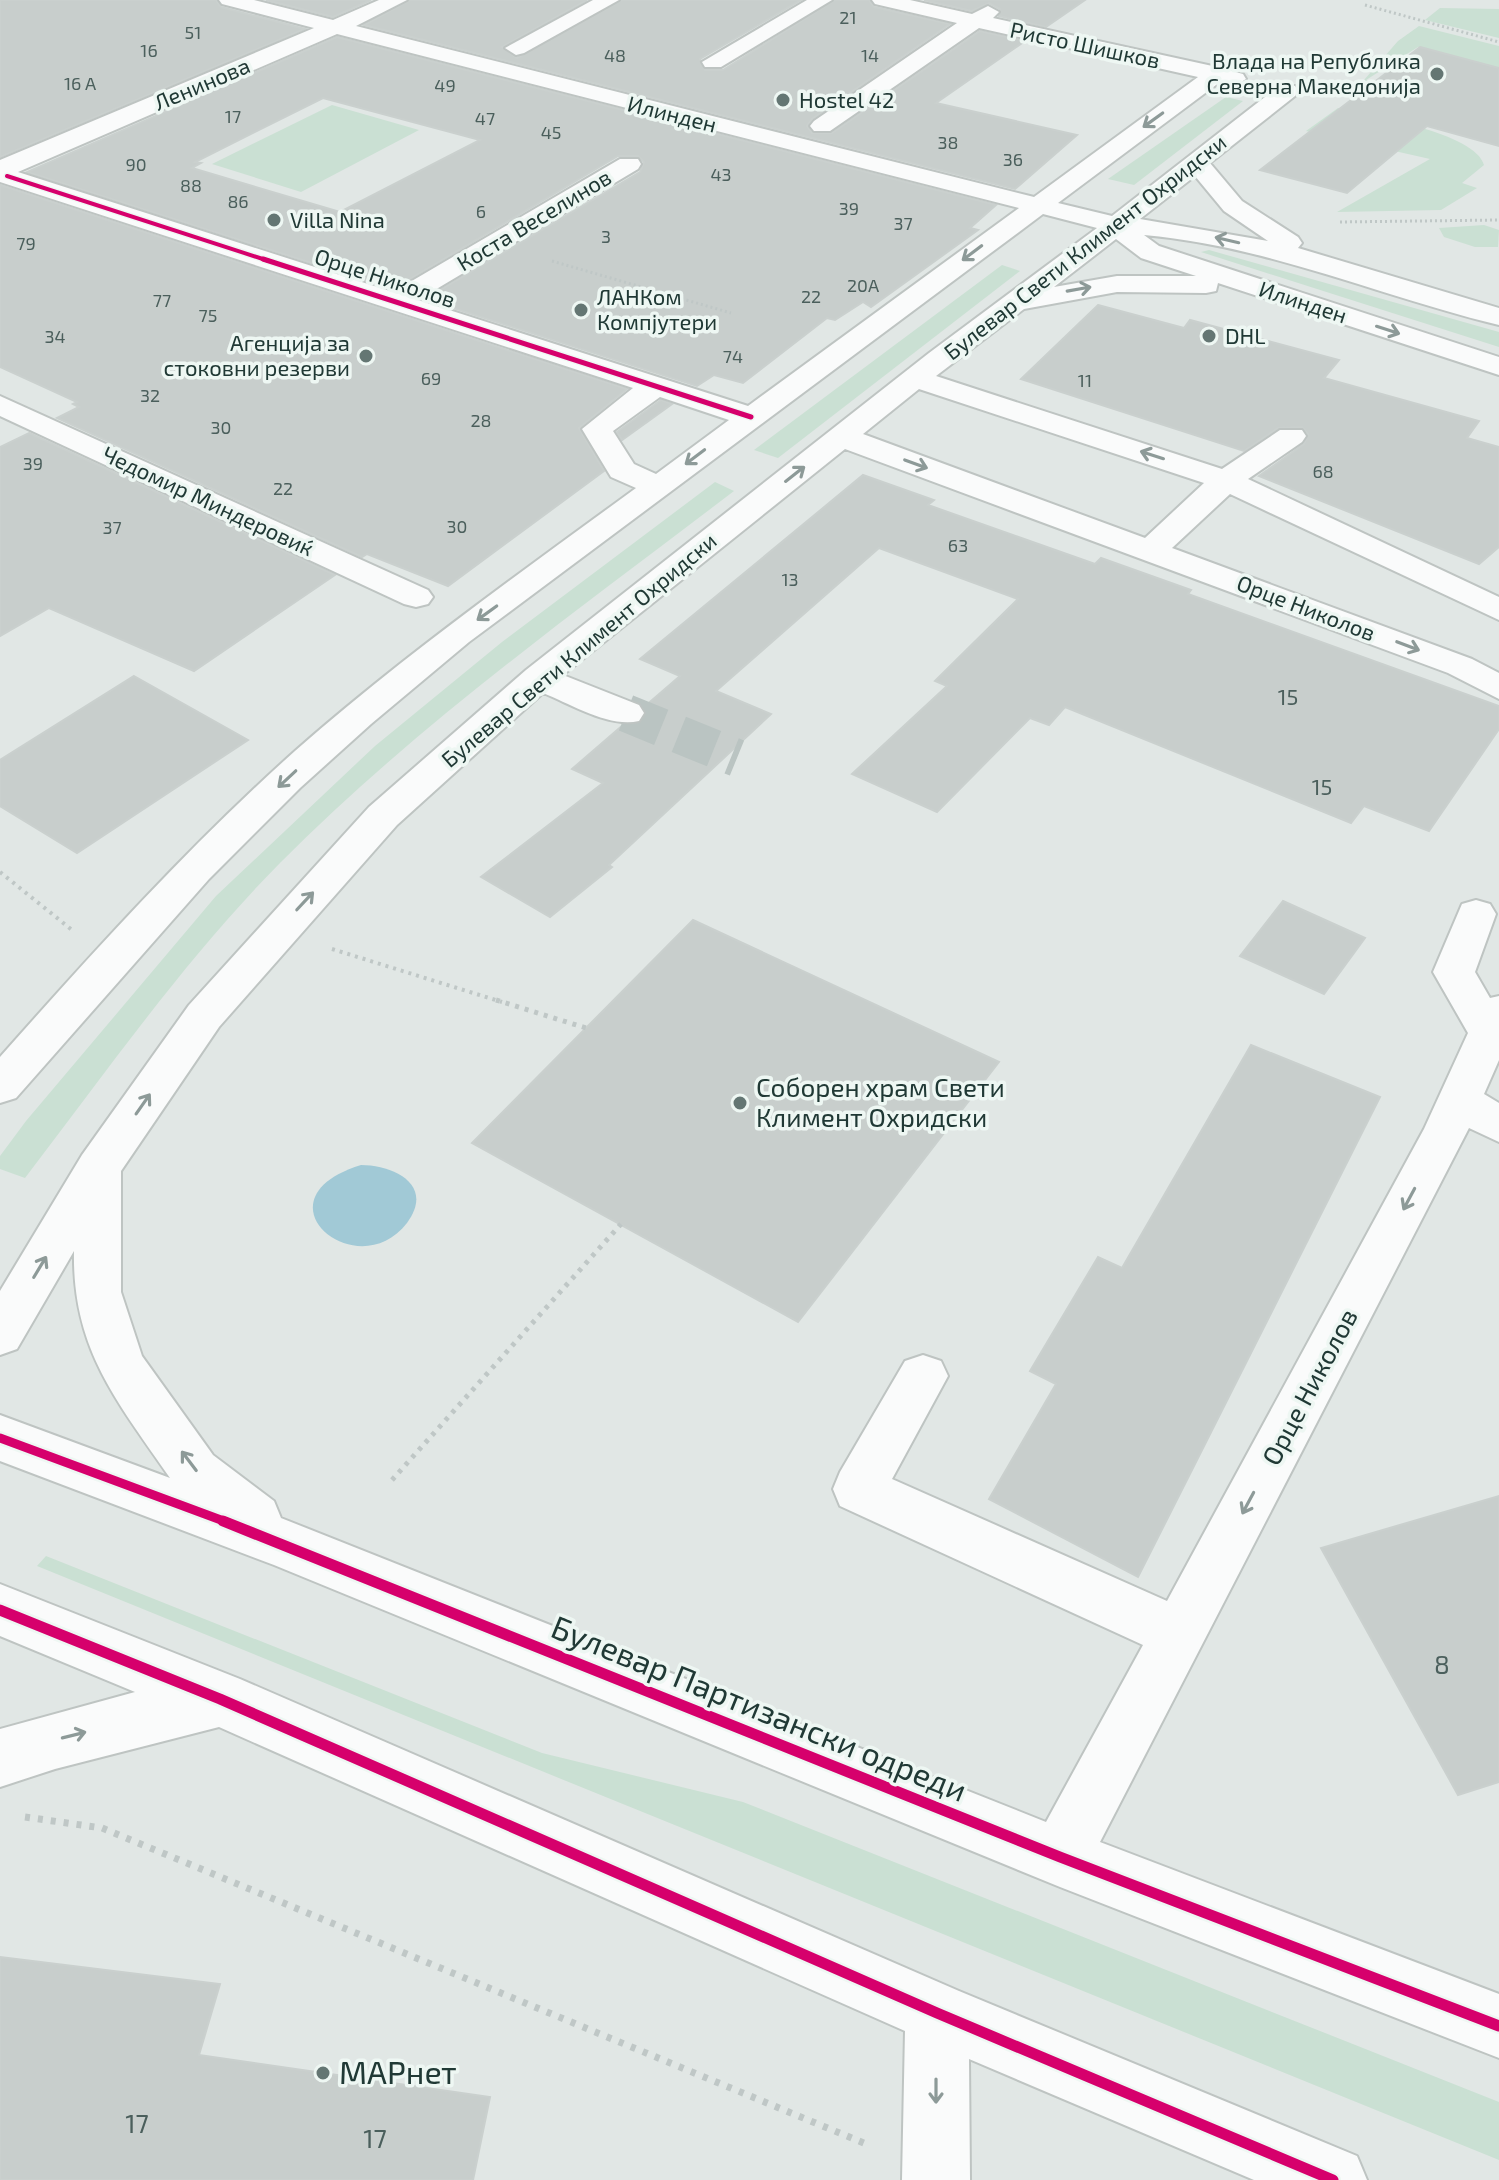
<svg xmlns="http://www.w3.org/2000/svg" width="1499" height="2180" viewBox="0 0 1499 2180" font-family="'Exo 2',sans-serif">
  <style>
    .green { fill: #cae0d3 }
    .water { fill: #a1c9d6 }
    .building { fill: #c8cecc; stroke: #cad0ce; stroke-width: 2; fill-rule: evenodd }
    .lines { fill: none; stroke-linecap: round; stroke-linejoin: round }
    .minor-tunnel { stroke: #bac4c2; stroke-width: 38; stroke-dasharray: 38 19; stroke-linecap: butt }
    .minor-casing { stroke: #bec4c2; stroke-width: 4 }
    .path-far3 { stroke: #bfc7c6; stroke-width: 3; stroke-dasharray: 2 3; stroke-linecap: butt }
    .path-far2 { stroke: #bfc7c6; stroke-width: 4; stroke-dasharray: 3 5; stroke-linecap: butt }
    .path-far1 { stroke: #bfc7c6; stroke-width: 5; stroke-dasharray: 4 6; stroke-linecap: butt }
    .path { stroke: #bfc7c6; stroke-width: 7; stroke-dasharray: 5 8; stroke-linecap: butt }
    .minor { fill: #fafbfb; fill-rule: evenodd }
    .cycleway-far3-casing { stroke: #eef7f3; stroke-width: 7 }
    .cycleway-far2-casing { stroke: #eef7f3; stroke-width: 8 }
    .cycleway-far1-casing { stroke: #eef7f3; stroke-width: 14 }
    .cycleway-casing { stroke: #eef7f3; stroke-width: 16 }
    .cycleway-far3 { stroke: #d6006c; stroke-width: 4 }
    .cycleway-far2 { stroke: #d6006c; stroke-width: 5 }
    .cycleway-far1 { stroke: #d6006c; stroke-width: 9 }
    .cycleway { stroke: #d6006c; stroke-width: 11 }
    .oneway { stroke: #8d9a98 }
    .poi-dot { fill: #647673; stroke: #eef7f3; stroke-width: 3 }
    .labels { text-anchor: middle; stroke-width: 7; stroke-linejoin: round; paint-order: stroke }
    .far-number-label { font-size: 18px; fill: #4b5f5c }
    .far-street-label { font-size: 22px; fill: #203935; stroke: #eef7f3 }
    .far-poi-label { font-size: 22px; fill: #203935; stroke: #eef7f3; text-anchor: start }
    .number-label { font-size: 22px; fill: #4b5f5c }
    .poi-label { font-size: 26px; fill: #203935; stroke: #eef7f3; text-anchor: start }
    .street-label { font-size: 26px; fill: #203935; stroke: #eef7f3 }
    .near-number-label { font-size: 26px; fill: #4b5f5c }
    .near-street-label { font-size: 32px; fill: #203935; stroke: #eef7f3 }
    .near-poi-label { font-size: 32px; fill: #203935; stroke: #eef7f3; text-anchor: start }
  </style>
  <rect width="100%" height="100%" fill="#e1e7e5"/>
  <g class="green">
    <path d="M1440,8L1499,9V38L1425,20Z"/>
    <path d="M1419,26L1499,46V68L1418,47L1366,80L1473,109L1469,125L1351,95L1398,41Z"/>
    <path d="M1226,97L1243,101L1134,185L1108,179Z"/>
    <path d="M332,105L419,130L301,192L212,164Z"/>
    <path d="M1338,108C1369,115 1476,133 1484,165L1462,183L1477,188L1441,210L1337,212L1430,159L1306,131Z"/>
    <path d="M1484,225L1499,230L1498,247H1475L1444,237L1439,228Z"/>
    <path d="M1209,250L1499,332V347L1201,252Z"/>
    <path d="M1002,265L1020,271L778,458L754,450Z"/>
    <path d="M715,482L734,491C578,610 418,724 280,863C185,959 107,1071 25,1178L0,1169V1156L26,1121L216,896L375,746L502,642Z"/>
    <path d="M46,1556L542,1753L743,1802L1499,2102V2160L37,1566Z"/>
  </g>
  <path class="water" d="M361,1165C394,1165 435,1185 407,1223C357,1288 251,1199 361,1165Z"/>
  <g class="building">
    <path d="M0,0H216L221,7L305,29L0,157Z"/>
    <path d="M266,0H371L333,17Z"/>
    <path d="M410,0H587L502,47L517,58L622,0H801L700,59L705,70H723L835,0H869L874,7L950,24L812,119L807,126L812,133H832L980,31L1025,41L936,103L1077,135L1015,189L364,25Z"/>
    <path d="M924,0H1085L1046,27L999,16L1000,9L989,3L972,11Z"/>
    <path d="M337,37L996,205L970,228L978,230L871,307L863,302L835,320L827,318L743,383L714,375L697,386L425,299L640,172L644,162L638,156H618L393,289L27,172ZM323,98L480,140L340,212L192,168L201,163L195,162Z"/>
    <path d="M1420,47L1499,68V146L1427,126L1347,193L1260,170Z"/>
    <path d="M0,185L627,389L579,428L604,471L448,586L367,554L362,557L57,418L79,407L73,404L77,402L0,367Z"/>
    <path d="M1098,305L1184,328L1190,320L1339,360L1324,378L1479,421L1467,438L1499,447V547L1479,564L1259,476L1304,444L1308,434L1302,427L1278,428L1244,451L1021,379Z"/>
    <path d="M661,400L672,404L622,440L617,432Z"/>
    <path d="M29,433L335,575L194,671L49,608L0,636V447Z"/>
    <path d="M863,475L934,500L928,505L1095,564L1101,558L1191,590L1188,594L1499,706V729L1429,831L1364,806L1351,823L1065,707L1049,725L1030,718L937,812L852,774L947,686L935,681L1018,599L879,548L716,691L771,714L609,865L612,867L550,917L481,877L603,783L572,769L623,725L642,723L647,715L644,707L680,676L640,659Z"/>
    <path d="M134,676L248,740L77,853L0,806V760Z"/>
    <path d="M1283,901L1365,938L1324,994L1240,956Z"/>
    <path d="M693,920L999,1062L798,1322L472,1143Z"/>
    <path d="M1251,1045L1380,1097L1138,1577L989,1499L1056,1384L1030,1371L1098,1257L1122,1268Z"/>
    <path d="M1499,1496V1782L1458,1795L1321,1548Z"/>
    <path d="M0,1957L220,1984L199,2055L490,2097L473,2180H0Z"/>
  </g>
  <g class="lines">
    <path class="minor-tunnel" d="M626,713L737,758"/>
    <g class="minor-casing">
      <g id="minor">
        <path d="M219,0H254L333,20L379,0H407L356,26L1034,197L1198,77L979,28L830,131H814L810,126L814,121L957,23L875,4L872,0H910L972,14L988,6L999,12L993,18L1217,67L1243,74L1246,79L1235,86L1220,82L1058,203L1112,216L1279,86H1295L1298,91L1295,96L1210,163L1242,201L1298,237L1302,243L1298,248L1499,308V325C1380,296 1268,246 1144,235L1159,246L1499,357V375L1218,283L1216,291L1206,293L1117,292L1024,309L936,376L1222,469L1280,430H1302L1306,436L1302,442L1248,479L1499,597V620L1230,494L1172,548L1472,659L1499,673V699L1448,673L845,449L563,675L639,705L644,713L639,721C609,728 571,704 543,693L397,825L219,1027L121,1171V1292L142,1356L213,1455L274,1501L281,1518L1046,1822L1143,1645L840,1506L833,1489L840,1472L905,1361L923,1355L941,1361L948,1376L892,1479L1167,1601L1424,1129L1468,1033L1433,972L1462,904L1476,900L1490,904L1496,914L1475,972L1490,998L1499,996V1060L1484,1094L1499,1103V1142L1469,1128L1100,1842L1499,1994V2058L1060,1887L274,1565L0,1461V1415L170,1478C117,1401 72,1349 74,1251L17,1349L0,1355V1291L82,1155L189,1005L369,807L526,670L929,353L1097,228L1043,214L469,642L371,724L300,788L209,879L16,1098L0,1103V1057C94,951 189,846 295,751C403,656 520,573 636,488L611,477L582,429L633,388L0,182V160L314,28L222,4ZM337,34L1019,208L748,406L418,300L638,169L641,164L638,159H620L393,292L18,172ZM1195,176L1224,211L1268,241L1140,219ZM1116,239L1141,258L1196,276H1117L1054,287ZM919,389L1204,483L1145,538L863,434ZM660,397L729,420L656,474L634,464L613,431Z"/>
        <path d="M593,0H619L524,53L516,55L505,48Z"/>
        <path d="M807,0H832L721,67H705L702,62Z"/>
        <path d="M0,396L428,590L433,597L428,604L416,607L404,604L0,416Z"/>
        <path d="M0,1584L240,1679L959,1991L1357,2156L1367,2180H1254L969,2059L970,2180H902L905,2031L219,1727L55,1769L0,1787V1729L135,1692L0,1636Z"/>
      </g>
    </g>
    <g class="path-far3">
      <path d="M1365,5L1499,42"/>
      <path d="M1340,222L1499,220"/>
      <path d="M552,261L731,313"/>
    </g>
    <g class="path-far2">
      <path d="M0,872L72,930"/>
      <path d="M332,949L502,1002"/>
    </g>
    <g class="path-far1">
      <path d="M496,1000L586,1028"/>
      <path d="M392,1480L621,1224"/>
    </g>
    <path class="path" d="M25,1817L102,1828L871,2146"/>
    <use href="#minor" class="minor"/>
    <g class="cycleway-far3-casing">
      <path id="cycleway-far3" d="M7,176L269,261"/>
    </g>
    <g class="cycleway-far2-casing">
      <path id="cycleway-far2" d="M263,259L751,417"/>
    </g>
    <g class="cycleway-far1-casing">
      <path id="cycleway-far1" d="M0,1438L229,1523"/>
    </g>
    <g class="cycleway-casing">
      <g id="cycleway">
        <path d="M223,1521L1060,1857L1499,2026"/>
        <path d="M0,1610L220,1699L937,2013L1333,2180"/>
      </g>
    </g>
    <use href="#cycleway-far3" class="cycleway-far3"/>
    <use href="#cycleway-far2" class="cycleway-far2"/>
    <use href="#cycleway-far1" class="cycleway-far1"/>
    <use href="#cycleway" class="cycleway"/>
  </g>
  <defs><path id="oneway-shaft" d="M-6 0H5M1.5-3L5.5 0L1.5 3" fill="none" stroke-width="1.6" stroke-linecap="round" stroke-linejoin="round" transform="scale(2)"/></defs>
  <g class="oneway">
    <use href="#oneway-shaft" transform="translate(1153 120) rotate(144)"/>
    <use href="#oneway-shaft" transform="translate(1227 240) rotate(-167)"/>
    <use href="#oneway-shaft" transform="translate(972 253) rotate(143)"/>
    <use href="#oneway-shaft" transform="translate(1079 289) rotate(-10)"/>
    <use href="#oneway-shaft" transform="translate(1388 330) rotate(18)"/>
    <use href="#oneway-shaft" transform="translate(1152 455) rotate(-162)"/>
    <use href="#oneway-shaft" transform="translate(695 457) rotate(143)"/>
    <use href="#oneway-shaft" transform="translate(916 464) rotate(20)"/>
    <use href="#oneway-shaft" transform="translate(795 474) rotate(-38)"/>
    <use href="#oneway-shaft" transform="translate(487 613) rotate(144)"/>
    <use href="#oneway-shaft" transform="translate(1408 646) rotate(21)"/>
    <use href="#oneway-shaft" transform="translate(287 779) rotate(137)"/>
    <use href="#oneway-shaft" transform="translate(305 901) rotate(-47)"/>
    <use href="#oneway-shaft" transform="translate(143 1104) rotate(-55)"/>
    <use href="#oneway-shaft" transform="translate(1409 1199) rotate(118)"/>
    <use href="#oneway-shaft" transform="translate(40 1267) rotate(-59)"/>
    <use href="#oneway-shaft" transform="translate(189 1461) rotate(-127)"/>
    <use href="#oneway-shaft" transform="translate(1248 1503) rotate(118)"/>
    <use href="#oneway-shaft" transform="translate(74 1735) rotate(-14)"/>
    <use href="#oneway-shaft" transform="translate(936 2091) rotate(90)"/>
  </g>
  <g class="poi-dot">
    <circle cx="1437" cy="74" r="8"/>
    <circle cx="783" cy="100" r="8"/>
    <circle cx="274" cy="220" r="8"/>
    <circle cx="581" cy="310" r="8"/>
    <circle cx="1209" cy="336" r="8"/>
    <circle cx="366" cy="356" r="8"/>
    <circle cx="740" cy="1103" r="8"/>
    <circle cx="323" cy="2073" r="8"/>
  </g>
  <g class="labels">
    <g class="far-number-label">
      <text x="848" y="24">21</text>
      <text x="193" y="39">51</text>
      <text x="149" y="57">16</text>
      <text x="615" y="62">48</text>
      <text x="870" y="62">14</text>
      <text x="80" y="90">16 A</text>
      <text x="445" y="92">49</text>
      <text x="233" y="123">17</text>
      <text x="485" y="125">47</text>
      <text x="551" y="139">45</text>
      <text x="948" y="149">38</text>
      <text x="1013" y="166">36</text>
      <text x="136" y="171">90</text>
      <text x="721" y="181">43</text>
      <text x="191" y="192">88</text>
      <text x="238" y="208">86</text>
      <text x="849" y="215">39</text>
      <text x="481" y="218">6</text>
      <text x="903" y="230">37</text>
      <text x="606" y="243">3</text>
      <text x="26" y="250">79</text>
      <text x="863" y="292">20A</text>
      <text x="811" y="303">22</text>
      <text x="162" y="307">77</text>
      <text x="208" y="322">75</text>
      <text x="55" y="343">34</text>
      <text x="733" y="363">74</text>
      <text x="431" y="385">69</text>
      <text x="1085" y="387">11</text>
      <text x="150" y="402">32</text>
      <text x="481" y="427">28</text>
      <text x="221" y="434">30</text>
      <text x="33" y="470">39</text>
      <text x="1323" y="478">68</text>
      <text x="283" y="495">22</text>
      <text x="457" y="533">30</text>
      <text x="112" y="534">37</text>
      <text x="958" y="552">63</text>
      <text x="790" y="586">13</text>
    </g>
    <g class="far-street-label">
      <text transform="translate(1085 45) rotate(12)" y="8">Ристо Шишков</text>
      <text transform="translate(202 84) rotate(-23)" y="8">Ленинова</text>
      <text transform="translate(672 114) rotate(14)" y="8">Илинден</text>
      <text transform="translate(534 220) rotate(-31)" y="8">Коста Веселинов</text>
      <text transform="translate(1085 247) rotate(-38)" y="8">Булевар Свети Климент Охридски</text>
      <text transform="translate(385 278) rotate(18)" y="8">Орце Николов</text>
      <text transform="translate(1303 302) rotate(18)" y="8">Илинден</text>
      <text transform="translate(208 501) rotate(25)" y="8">Чедомир Миндеровиќ</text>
      <text transform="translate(1306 608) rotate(21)" y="8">Орце Николов</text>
      <text transform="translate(579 650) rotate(-40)" y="8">Булевар Свети Климент Охридски</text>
    </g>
    <g class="far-poi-label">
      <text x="1421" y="69" text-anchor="end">Влада на Република<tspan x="1421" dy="25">Северна Македонија</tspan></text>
      <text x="799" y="108">Hostel 42</text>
      <text x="290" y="228">Villa Nina</text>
      <text x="597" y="305">ЛАНКом<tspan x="597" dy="25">Компјутери</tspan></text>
      <text x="1225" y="344">DHL</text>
      <text x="350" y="351" text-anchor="end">Агенција за<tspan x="350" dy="25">стоковни резерви</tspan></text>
    </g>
    <g class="number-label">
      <text x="1288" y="705">15</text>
      <text x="1322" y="795">15</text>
    </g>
    <g class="poi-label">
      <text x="756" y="1097">Соборен храм Свети<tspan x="756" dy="30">Климент Охридски</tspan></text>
    </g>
    <g class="street-label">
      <text transform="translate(1310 1387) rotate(-62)" y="9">Орце Николов</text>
    </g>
    <g class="near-number-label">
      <text x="1442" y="1674">8</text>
      <text x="137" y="2133">17</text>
      <text x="375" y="2148">17</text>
    </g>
    <g class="near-street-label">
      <text transform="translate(759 1709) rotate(22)" y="11">Булевар Партизански одреди</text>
    </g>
    <g class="near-poi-label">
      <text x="339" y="2084">МАРнет</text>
    </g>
  </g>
</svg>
